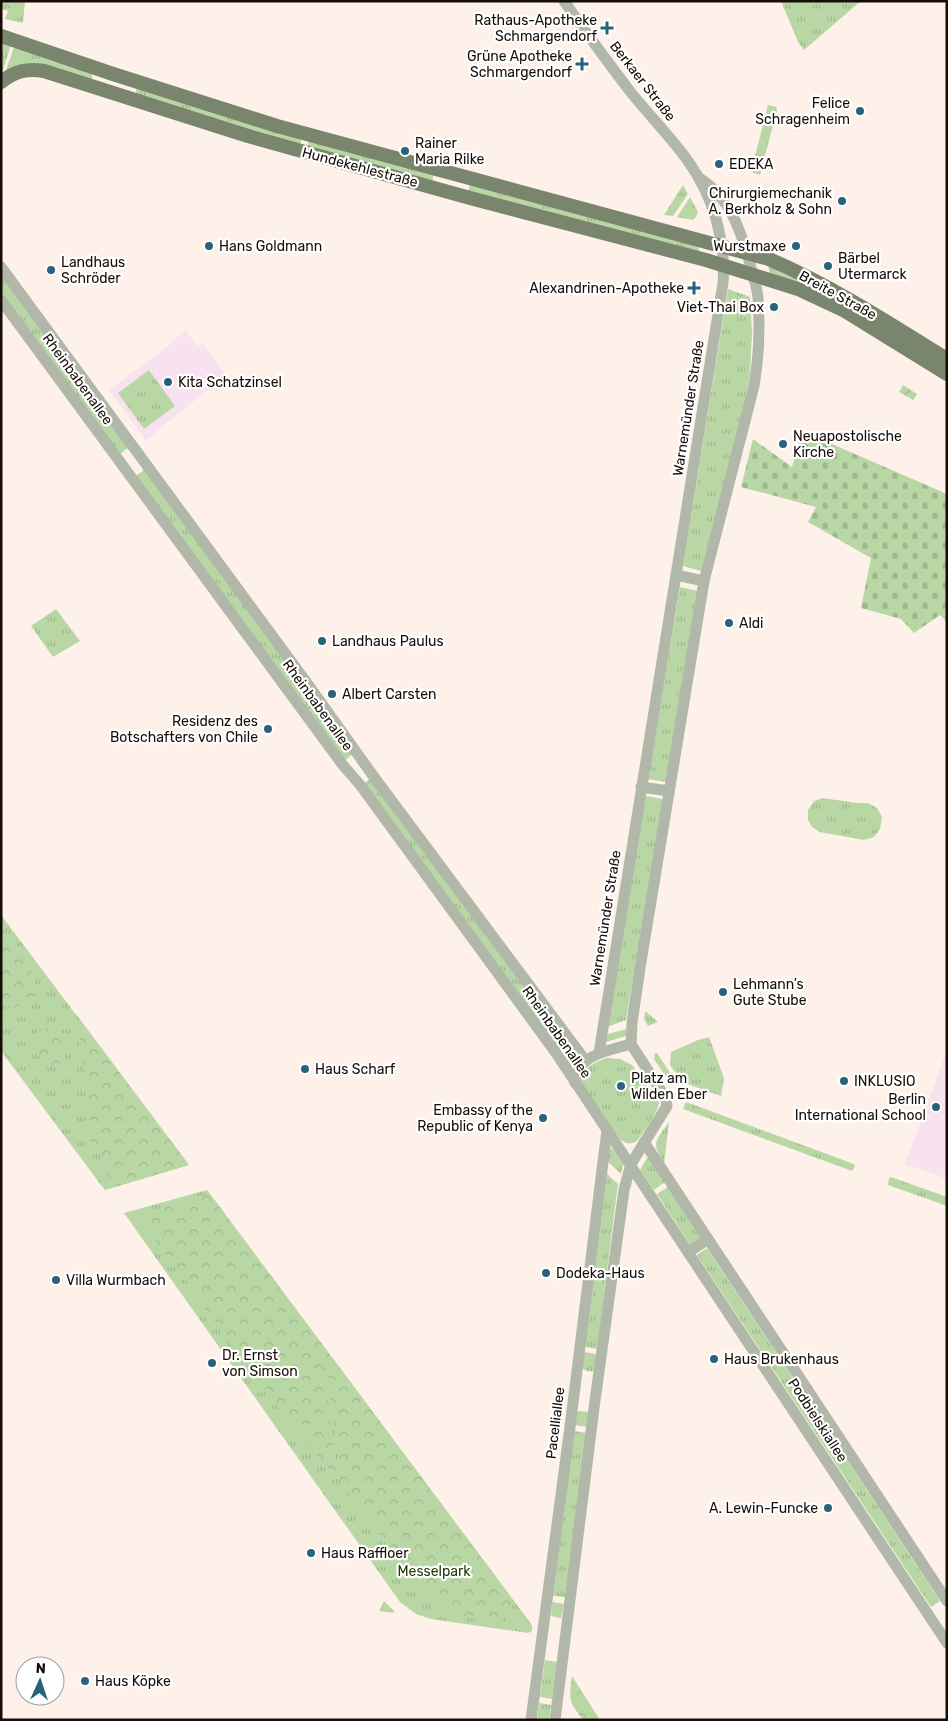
<svg xmlns="http://www.w3.org/2000/svg" width="948" height="1721" viewBox="0 0 948 1721" font-family="Rubik,sans-serif">
  <style>
    .education { fill: #f8e2f0 }
    .grass { fill: url(#grass-tufts) }
    .forest { fill: url(#forest-crowns) }
    .cemetery { fill: url(#cemetery-stones) }
    .garden { fill: url(#garden-furrows) }
    .lines { fill: none; stroke-linecap: round; stroke-linejoin: round }
    .minor { stroke: #b1b8aa; stroke-width: 11 }
    .major { stroke: #7a856d; stroke-width: 14 }
    .poi-dot { fill: #28627b; stroke: #fff; stroke-width: 2 }
    .labels { text-anchor: middle; stroke-width: 4.5; stroke-linejoin: round; paint-order: stroke }
    .poi-label { font-size: 14px; fill: #170c06; stroke: #fff; text-anchor: start }
    .street-label { font-size: 14px; fill: #170c06; stroke: #fff }
    .park-label { font-size: 14px; fill: #1c3900; stroke: #fff }
  </style>
  <defs>
    <pattern id="grass-tufts" width="24" height="20" patternUnits="userSpaceOnUse" patternTransform="scale(1.25)"><rect width="24" height="20" fill="#b9d7a5"/><path d="M3 7l-1-3M5 7V3M7 7l1-3M15 17l-1-3M17 17v-4M19 17l1-3" fill="none" stroke="#9eb78d"/></pattern>
    <pattern id="forest-crowns" width="20" height="18" patternUnits="userSpaceOnUse" patternTransform="scale(1.25)"><rect width="20" height="18" fill="#b9d7a5"/><path d="M2 6a3 3 0 1 1 6 0M12 15a3 3 0 1 1 6 0" fill="none" stroke="#9eb78d"/></pattern>
    <pattern id="cemetery-stones" width="16" height="16" patternUnits="userSpaceOnUse" patternTransform="scale(1.25)"><rect width="16" height="16" fill="#b9d7a5"/><path d="M2 7V4a2 2 0 0 1 4 0v3zM10 15v-3a2 2 0 0 1 4 0v3z" fill="#9eb78d"/></pattern>
    <pattern id="garden-furrows" width="10" height="10" patternUnits="userSpaceOnUse" patternTransform="scale(1.25)"><rect width="10" height="10" fill="#b9d7a5"/><path d="M-1 1l2-2M0 10L10 0M9 11l2-2" fill="none" stroke="#9eb78d"/></pattern>
  </defs>
  <rect width="100%" height="100%" fill="#fef1e9"/>
  <g class="education">
    <path d="M185,330L198,346L203,344L226,375L146,440L109,390L163,350Z"/>
    <path d="M947,1050V1179L905,1164Z"/>
  </g>
  <g class="grass">
    <path d="M1,1H25L23,23L5,19L8,11L1,9Z"/>
    <path d="M781,1H861L804,50L798,42Z"/>
    <path d="M1,42L11,45L1,76Z"/>
    <path d="M14,47L92,73V81L5,73Z"/>
    <path d="M136,87L302,138L300,145L136,95Z"/>
    <path d="M768,105L776,107L777,110L760,175L751,172Z"/>
    <path d="M309,140L434,174L432,182L307,147Z"/>
    <path d="M470,184L698,246L700,253L468,192Z"/>
    <path d="M683,185L688,194L673,216L664,215Z"/>
    <path d="M690,197L698,212L696,217L693,220L677,217Z"/>
    <path d="M768,266L798,277L840,302L809,287L770,273Z"/>
    <path d="M1,274L129,447L120,454L1,293Z"/>
    <path d="M728,289L750,297L752,332L750,375L745,405L701,571L683,566Z"/>
    <path d="M149,370L175,406L144,429L118,393Z"/>
    <path d="M145,469L353,754L345,760L136,476Z"/>
    <path d="M680,587L698,591L666,782L648,779Z"/>
    <path d="M56,609L80,641L53,657L31,626Z"/>
    <path d="M371,778L569,1046L560,1050L364,784Z"/>
    <path d="M645,796L663,799L626,1020L607,1027Z"/>
    <path d="M822,798L858,803H868L877,808L882,817L880,829L874,837L864,840L820,832L812,827L808,820V810L814,801Z"/>
    <path d="M1,915L189,1165L105,1190L101,1185L1,1051Z"/>
    <path d="M645,1011L658,1022L648,1026L644,1019Z"/>
    <path d="M626,1029V1036L606,1042L605,1035Z"/>
    <path d="M709,1037L724,1078L721,1096L682,1082L670,1065L671,1052L698,1040Z"/>
    <path d="M573,1052L578,1059L572,1067L564,1057Z"/>
    <path d="M655,1053H657L675,1080L666,1077L654,1059Z"/>
    <path d="M607,1058L620,1059L632,1065L659,1103C659,1110 641,1138 635,1142C629,1145 624,1142 619,1139L582,1085C577,1070 595,1062 607,1058Z"/>
    <path d="M686,1102L854,1164L855,1166L852,1171L683,1109Z"/>
    <path d="M669,1122L664,1164C651,1141 655,1142 669,1122Z"/>
    <path d="M612,1148L623,1164L621,1174L608,1162L609,1150Z"/>
    <path d="M647,1158H649L665,1182L654,1190L640,1170Z"/>
    <path d="M607,1174L618,1184L597,1349L585,1347Z"/>
    <path d="M891,1177L947,1197V1206L888,1185L889,1178Z"/>
    <path d="M668,1187L702,1238L690,1245L657,1194Z"/>
    <path d="M207,1190L532,1625V1631L528,1633L431,1619L416,1614L400,1602L124,1213Z"/>
    <path d="M707,1248L940,1601L931,1607L697,1255Z"/>
    <path d="M584,1352L596,1354L594,1371C591,1372 584,1371 582,1368Z"/>
    <path d="M578,1411L588,1412L587,1427L575,1425L577,1412Z"/>
    <path d="M574,1431L586,1433L565,1597L553,1596Z"/>
    <path d="M384,1601L394,1611V1613L379,1611Z"/>
    <path d="M552,1602L564,1604L561,1618L551,1616Z"/>
    <path d="M545,1660L557,1662L552,1699L540,1697Z"/>
    <path d="M539,1703L551,1705L549,1720H537Z"/>
  </g>
  <g class="forest">
    <path d="M1,932C6,939 12,944 18,950C29,962 35,979 37,995L26,1003L25,1001L14,1008L1,1005Z"/>
    <path d="M76,1014L189,1165L111,1188C105,1180 107,1173 104,1164C102,1155 97,1148 91,1142L86,1082Z"/>
    <path d="M45,1028C61,1033 67,1050 63,1066L58,1068C40,1059 27,1051 39,1030Z"/>
    <path d="M206,1194H210L321,1343L337,1479L281,1411L233,1347L177,1268L135,1216Z"/>
    <path d="M325,1348L513,1600L500,1623L468,1618L456,1614L432,1598L341,1485Z"/>
    <path d="M572,1676L600,1720H583C568,1700 569,1700 572,1676Z"/>
  </g>
  <path class="cemetery" d="M802,431L947,494V622L940,615L914,633L901,619L861,608L871,558L808,522L816,507L741,487L753,439L792,467Z"/>
  <path class="garden" d="M903,385L917,394L913,400L899,392Z"/>
  <g class="lines">
    <g class="minor">
      <path d="M564,1C585,31 607,61 629,90C648,114 670,136 688,161C713,196 726,240 723,283L599,1053"/>
      <path d="M1,267L307,683L374,777L585,1060"/>
      <path d="M1,300L342,764L361,786L556,1053L947,1643"/>
      <path d="M676,575L704,581"/>
      <path d="M641,787L669,791"/>
      <path d="M631,1044L632,1023L640,968L704,581L754,386C759,357 760,327 758,298C757,286 753,275 750,264C741,231 730,198 701,179"/>
      <path d="M575,1083C577,1054 608,1051 631,1044"/>
      <path d="M644,1142L947,1601"/>
      <path d="M689,1252L708,1239"/>
      <path d="M531,1720L570,1427L607,1130"/>
      <path d="M555,1720L594,1408L624,1190L631,1164L667,1106L665,1097L631,1044"/>
    </g>
    <g class="major">
      <path d="M1,36L113,74L277,126L769,259C832,286 889,323 947,359"/>
      <path d="M1,82C15,71 27,68 44,71L248,136L470,198L706,260L798,289L845,311L947,374"/>
    </g>
  </g>
  <g class="poi-dot">
    <path d="M604.5 20.5h5v5h5v5h-5v5h-5v-5h-5v-5h5z"/>
    <path d="M579.5 56.5h5v5h5v5h-5v5h-5v-5h-5v-5h5z"/>
    <circle cx="860" cy="111" r="5"/>
    <circle cx="405" cy="151" r="5"/>
    <circle cx="719" cy="164" r="5"/>
    <circle cx="842" cy="201" r="5"/>
    <circle cx="209" cy="246" r="5"/>
    <circle cx="796" cy="246" r="5"/>
    <circle cx="828" cy="266" r="5"/>
    <circle cx="51" cy="270" r="5"/>
    <path d="M691.5 280.5h5v5h5v5h-5v5h-5v-5h-5v-5h5z"/>
    <circle cx="774" cy="307" r="5"/>
    <circle cx="168" cy="382" r="5"/>
    <circle cx="783" cy="444" r="5"/>
    <circle cx="729" cy="623" r="5"/>
    <circle cx="322" cy="641" r="5"/>
    <circle cx="332" cy="694" r="5"/>
    <circle cx="268" cy="729" r="5"/>
    <circle cx="723" cy="992" r="5"/>
    <circle cx="305" cy="1069" r="5"/>
    <circle cx="844" cy="1081" r="5"/>
    <circle cx="621" cy="1086" r="5"/>
    <circle cx="936" cy="1107" r="5"/>
    <circle cx="543" cy="1118" r="5"/>
    <circle cx="546" cy="1273" r="5"/>
    <circle cx="56" cy="1280" r="5"/>
    <circle cx="714" cy="1359" r="5"/>
    <circle cx="212" cy="1363" r="5"/>
    <circle cx="828" cy="1508" r="5"/>
    <circle cx="311" cy="1553" r="5"/>
    <circle cx="85" cy="1681" r="5"/>
  </g>
  <g class="labels">
    <g class="poi-label">
      <text x="597" y="25" text-anchor="end">Rathaus-Apotheke<tspan x="597" dy="16">Schmargendorf</tspan></text>
      <text x="572" y="61" text-anchor="end">Grüne Apotheke<tspan x="572" dy="16">Schmargendorf</tspan></text>
      <text x="850" y="108" text-anchor="end">Felice<tspan x="850" dy="16">Schragenheim</tspan></text>
      <text x="415" y="148">Rainer<tspan x="415" dy="16">Maria Rilke</tspan></text>
      <text x="729" y="169">EDEKA</text>
      <text x="832" y="198" text-anchor="end">Chirurgiemechanik<tspan x="832" dy="16">A. Berkholz &amp; Sohn</tspan></text>
      <text x="219" y="251">Hans Goldmann</text>
      <text x="786" y="251" text-anchor="end">Wurstmaxe</text>
      <text x="838" y="263">Bärbel<tspan x="838" dy="16">Utermarck</tspan></text>
      <text x="61" y="267">Landhaus<tspan x="61" dy="16">Schröder</tspan></text>
      <text x="684" y="293" text-anchor="end">Alexandrinen-Apotheke</text>
      <text x="764" y="312" text-anchor="end">Viet-Thai Box</text>
      <text x="178" y="387">Kita Schatzinsel</text>
      <text x="793" y="441">Neuapostolische<tspan x="793" dy="16">Kirche</tspan></text>
      <text x="739" y="628">Aldi</text>
      <text x="332" y="646">Landhaus Paulus</text>
      <text x="342" y="699">Albert Carsten</text>
      <text x="258" y="726" text-anchor="end">Residenz des<tspan x="258" dy="16">Botschafters von Chile</tspan></text>
      <text x="733" y="989">Lehmann’s<tspan x="733" dy="16">Gute Stube</tspan></text>
      <text x="315" y="1074">Haus Scharf</text>
      <text x="631" y="1083">Platz am<tspan x="631" dy="16">Wilden Eber</tspan></text>
      <text x="854" y="1086">INKLUSIO</text>
      <text x="926" y="1104" text-anchor="end">Berlin<tspan x="926" dy="16">International School</tspan></text>
      <text x="533" y="1115" text-anchor="end">Embassy of the<tspan x="533" dy="16">Republic of Kenya</tspan></text>
      <text x="556" y="1278">Dodeka-Haus</text>
      <text x="66" y="1285">Villa Wurmbach</text>
      <text x="222" y="1360">Dr. Ernst<tspan x="222" dy="16">von Simson</tspan></text>
      <text x="724" y="1364">Haus Brukenhaus</text>
      <text x="818" y="1513" text-anchor="end">A. Lewin-Funcke</text>
      <text x="321" y="1558">Haus Raffloer</text>
      <text x="95" y="1686">Haus Köpke</text>
    </g>
    <g class="street-label">
      <text transform="translate(643 81) rotate(52)" y="5">Berkaer Straße</text>
      <text transform="translate(360 167) rotate(15)" y="5">Hundekehlestraße</text>
      <text transform="translate(838 295) rotate(29)" y="5">Breite Straße</text>
      <text transform="translate(78 379) rotate(54)" y="5">Rheinbabenallee</text>
      <text transform="translate(688 408) rotate(-81)" y="5">Warnemünder Straße</text>
      <text transform="translate(318 705) rotate(54)" y="5">Rheinbabenallee</text>
      <text transform="translate(605 918) rotate(-81)" y="5">Warnemünder Straße</text>
      <text transform="translate(557 1032) rotate(55)" y="5">Rheinbabenallee</text>
      <text transform="translate(818 1420) rotate(57)" y="5">Podbielskiallee</text>
      <text transform="translate(555 1423) rotate(-83)" y="5">Pacelliallee</text>
    </g>
    <g class="park-label">
      <text x="434" y="1576">Messelpark</text>
    </g>
  </g>
  <rect width="948" height="1721" fill="none" stroke="#170c06" stroke-width="5"/>
  <g transform="translate(40 1681) rotate(3)"><circle r="24" fill="#ffffff" stroke="#a29e9b"/>
  <path d="M0-4L9 19L0 12L-9 19Z" fill="#28627b"/>
  <text y="-8" font-size="14" font-weight="bold" text-anchor="middle" fill="#170c06">N</text>
  </g>
</svg>
